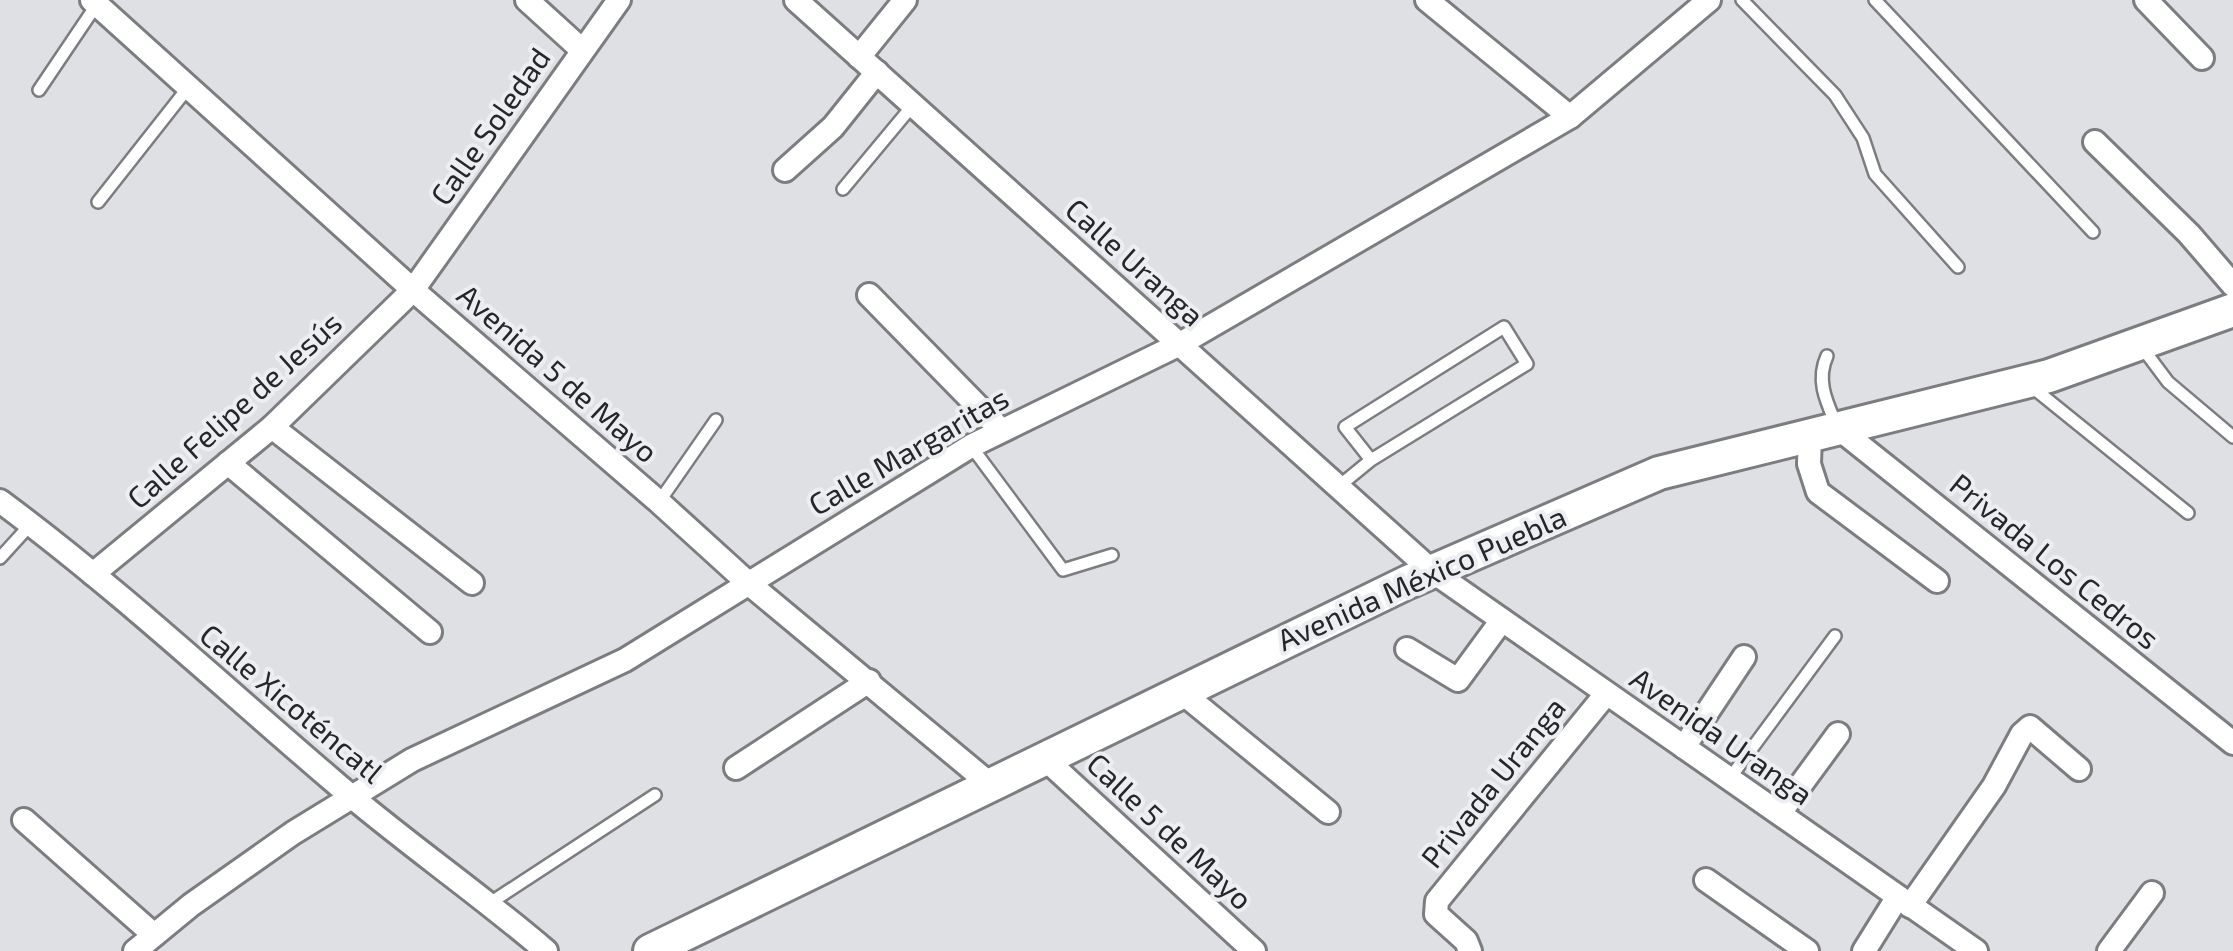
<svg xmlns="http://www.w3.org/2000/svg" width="2233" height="951" viewBox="0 0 2233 951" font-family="'Exo 2',sans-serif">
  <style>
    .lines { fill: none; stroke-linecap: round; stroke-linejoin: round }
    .service-casing { stroke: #7b7d80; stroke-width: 16 }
    .minor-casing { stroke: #7b7d80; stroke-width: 28 }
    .secondary-casing { stroke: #7b7d80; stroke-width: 38 }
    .service { stroke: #fff; stroke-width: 11 }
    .minor { stroke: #fff; stroke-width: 22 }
    .secondary { stroke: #fff; stroke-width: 32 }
    .labels { text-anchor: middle; stroke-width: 8; stroke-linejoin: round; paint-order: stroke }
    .street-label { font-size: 30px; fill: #252627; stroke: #eceef1 }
  </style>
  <rect width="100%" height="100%" fill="#dfe0e4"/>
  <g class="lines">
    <g class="service-casing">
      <g id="service">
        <path d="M1742,0L1835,95L1863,138L1875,174L1958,267"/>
        <path d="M1875,0L2093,232"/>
        <path d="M39,90L97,4"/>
        <path d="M843,189L913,105"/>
        <path d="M98,202L187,89"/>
        <path d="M2141,346L2168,382L2233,437"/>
        <path d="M1827,356C1816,380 1826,401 1836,424"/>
        <path d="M2032,387L2188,513"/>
        <path d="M971,446L1063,570L1112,555"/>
        <path d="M1338,487L1371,460L1527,364L1504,327L1345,427L1371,460"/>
        <path d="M659,502L716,420"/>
        <path d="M0,558L31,524"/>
        <path d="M1730,778L1835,636"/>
        <path d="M490,903L655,795"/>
      </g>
    </g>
    <g class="minor-casing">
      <g id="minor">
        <path d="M92,0L413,290L659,502L747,582L991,785"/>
        <path d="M527,0L582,50"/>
        <path d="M796,0L1432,571L1976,951"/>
        <path d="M1427,0L1570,117"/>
        <path d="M2146,0L2202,58"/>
        <path d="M859,57L905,0"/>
        <path d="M2095,142L2189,234L2233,285"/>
        <path d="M785,170L833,127L877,72"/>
        <path d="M869,295L1001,430"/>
        <path d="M272,427L472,583"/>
        <path d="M1838,428L2233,743"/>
        <path d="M1810,435L1809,464L1818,492L1937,581"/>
        <path d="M228,463L430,632"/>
        <path d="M0,501C116,587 222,686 332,780C401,840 476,891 546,951"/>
        <path d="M93,574L272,427L413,290L619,0"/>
        <path d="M1407,649L1458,680L1502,620"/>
        <path d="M1180,691L1328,812"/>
        <path d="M1684,747L1744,657"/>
        <path d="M1043,757L1254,951"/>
        <path d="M736,768L869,681"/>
        <path d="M1780,813L1838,734"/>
        <path d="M24,820L154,935"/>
        <path d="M1706,880L1807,951"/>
        <path d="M1910,906L1994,786L2022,734L2030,727L2079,769"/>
        <path d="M135,951L191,905L293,833L412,760L625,660L971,446L1180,344L1570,117L1709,0"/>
        <path d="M1470,951L1466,941L1436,914L1437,901L1606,694"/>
        <path d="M1864,951L1897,898"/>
        <path d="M2109,951L2152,893"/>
      </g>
    </g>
    <g class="secondary-casing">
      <path id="secondary" d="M650,951L1408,582L1659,473L2049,376L2233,310"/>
    </g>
    <use href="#service" class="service"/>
    <use href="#minor" class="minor"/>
    <use href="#secondary" class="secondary"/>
  </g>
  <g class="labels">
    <g class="street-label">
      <text transform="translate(491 127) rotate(-55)" y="10">Calle Soledad</text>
      <text transform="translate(1134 263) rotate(42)" y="10">Calle Uranga</text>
      <text transform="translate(557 374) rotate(41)" y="10">Avenida 5 de Mayo</text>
      <text transform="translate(235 411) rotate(-42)" y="10">Calle Felipe de Jesús</text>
      <text transform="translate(909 452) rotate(-30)" y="10">Calle Margaritas</text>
      <text transform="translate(2054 562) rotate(39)" y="10">Privada Los Cedros</text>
      <text transform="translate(1422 579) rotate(-24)" y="10">Avenida México Puebla</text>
      <text transform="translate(291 704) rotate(40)" y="10">Calle Xicoténcatl</text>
      <text transform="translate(1721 737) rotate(35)" y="10">Avenida Uranga</text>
      <text transform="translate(1494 783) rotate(-51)" y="10">Privada Uranga</text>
      <text transform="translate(1169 832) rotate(43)" y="10">Calle 5 de Mayo</text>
    </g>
  </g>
</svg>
